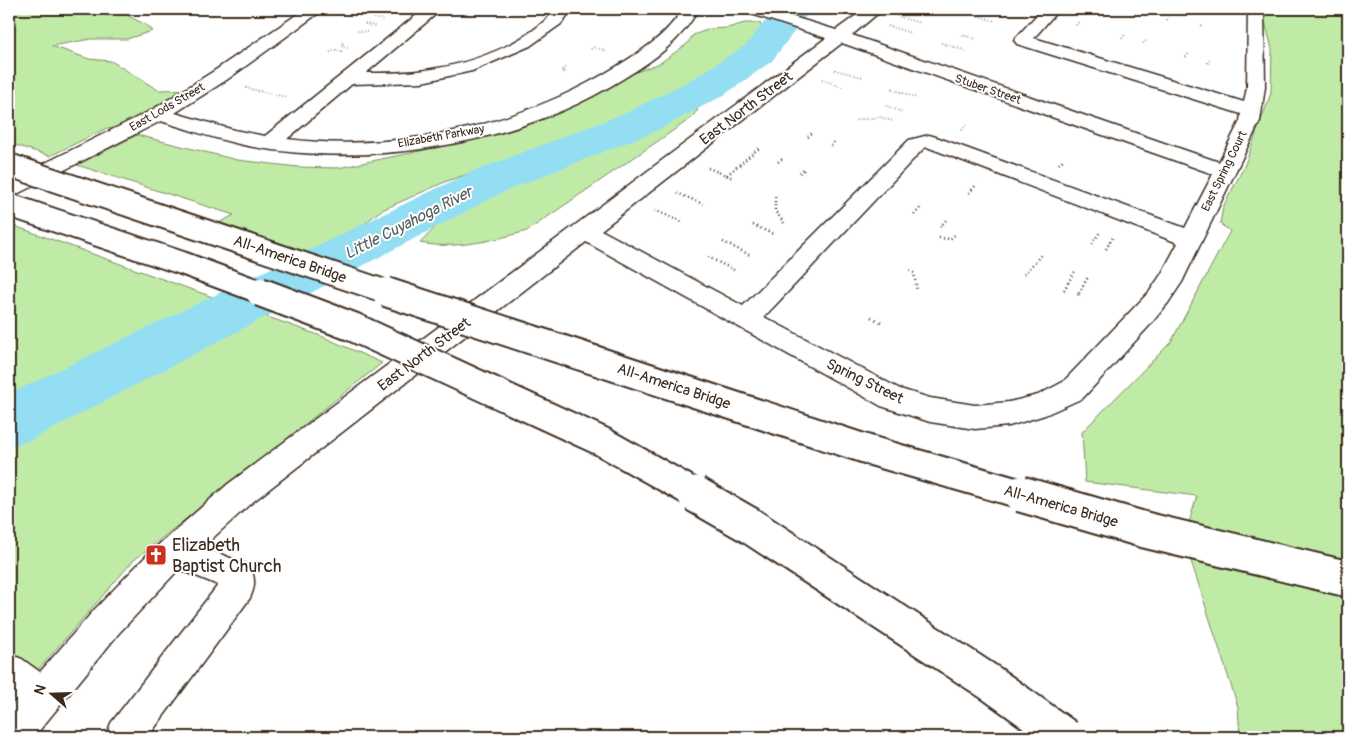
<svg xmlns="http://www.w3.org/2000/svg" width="1357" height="746" viewBox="0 0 1357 746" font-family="Pangolin,sans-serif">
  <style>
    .green { fill: #c0eba7; stroke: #7e8a62 }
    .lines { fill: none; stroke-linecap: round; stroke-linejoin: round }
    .river { fill: #93def3; fill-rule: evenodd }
    .minor-casing { stroke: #3b2a1e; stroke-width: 3 }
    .path-far2 { stroke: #3b2a1e; stroke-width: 2; stroke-dasharray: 0.5 2.5; stroke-linecap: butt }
    .path-far1 { stroke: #3b2a1e; stroke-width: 2.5; stroke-dasharray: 1 3; stroke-linecap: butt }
    .path { stroke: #3b2a1e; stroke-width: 3; stroke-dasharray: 1 4; stroke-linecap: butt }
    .minor { fill: #fff; fill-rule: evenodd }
    .major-bridge-far2-casing { stroke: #3b2a1e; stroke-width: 26; stroke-linecap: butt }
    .major-bridge-far1-casing { stroke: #3b2a1e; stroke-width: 32; stroke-linecap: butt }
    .major-bridge-casing { stroke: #3b2a1e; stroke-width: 39; stroke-linecap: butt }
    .major-bridge-far2 { stroke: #fff; stroke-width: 22 }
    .major-bridge-far1 { stroke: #fff; stroke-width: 28 }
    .major-bridge { stroke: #fff; stroke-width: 35 }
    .labels { text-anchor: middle; stroke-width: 4; stroke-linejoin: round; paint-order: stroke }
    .far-street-label { font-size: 12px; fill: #3b2a1e; stroke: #fff }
    .street-label { font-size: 15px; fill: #3b2a1e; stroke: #fff }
    .water-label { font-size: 16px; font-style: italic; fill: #55605e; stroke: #fff }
    .near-poi-label { font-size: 18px; fill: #3b2a1e; stroke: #fff; text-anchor: start }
  </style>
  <rect width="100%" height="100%" fill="#fff"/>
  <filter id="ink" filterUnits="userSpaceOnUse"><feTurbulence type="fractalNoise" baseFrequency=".02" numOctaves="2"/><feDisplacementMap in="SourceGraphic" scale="10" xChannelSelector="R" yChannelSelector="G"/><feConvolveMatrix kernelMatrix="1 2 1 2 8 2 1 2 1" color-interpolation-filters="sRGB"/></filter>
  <g filter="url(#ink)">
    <g class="green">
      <path d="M9,9H115L146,25L152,31L127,39H91L52,46L89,59L111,61L158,90L199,89L125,131L107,128L50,156L9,143Z"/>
      <path d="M1274,9H1348V737H1240L1238,707L1184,539L1197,496L1085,482L1082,432L1171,342L1230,231L1220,224L1223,207L1244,167L1271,93L1272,49L1263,14Z"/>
      <path d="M745,23H760L762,29L753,49L691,89L652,104L598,131L447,181L380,211L313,266L205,230L234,215L77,165L137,135L237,160L298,167L338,168L439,147L660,63L687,44L693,35L710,29L727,28Z"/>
      <path d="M694,109L698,110L690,119L527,231C494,240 455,250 420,243L447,215L477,192L550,165L581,158L652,128L683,111Z"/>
      <path d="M9,224L321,336L382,363L133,561L9,703Z"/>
    </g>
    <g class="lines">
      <path class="river" d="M775,9H811L772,61L724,95L658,130L501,193L31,440L9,447V394L469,173L628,112L696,77L746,45Z"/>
      <g class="minor-casing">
        <g id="minor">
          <path d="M305,9H324L228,79L175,113L234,130L265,136L424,9H442L366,73C388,73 411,73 432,69C474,63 528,43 556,9H572L561,24L530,46L472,71L422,82L352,84L287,139C397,153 520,126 614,68C639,53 668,35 682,9H698C682,41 651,62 621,80C517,145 369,169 248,146C218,140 190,130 161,121L17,194L9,196V181L152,110L214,71Z"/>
          <path d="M743,9H767L836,30L865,9H883L852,35L1219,162L1240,121L1241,114L1017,44L1014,40L1042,9H1059L1034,38L1244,102L1247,87L1248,9H1264L1265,87L1260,121L1182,282L1168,303L1149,326L1083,398L1045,415L1009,426L975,429L930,422L881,406L586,242L250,504L203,547L250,566C255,578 256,585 250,598L148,737H106L111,723L218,585L179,569L119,633L34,737H9V708L16,700L9,695V654L22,659L40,672L95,609L148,554L228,484L826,38L745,12ZM842,43L1213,174L1185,228L936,137L929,135L909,140L743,306L601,230ZM927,147L1178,243L1162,273L1150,291L1063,382L1038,395L1009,402L975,405L930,398L900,389L764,317L923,149Z"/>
        </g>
      </g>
      <g class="path-far2">
        <path d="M344,9L351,10"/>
        <path d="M996,9L1005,11"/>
        <path d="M382,11L392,13"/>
        <path d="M973,14L995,21"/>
        <path d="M897,16L920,23"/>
        <path d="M374,18L383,20"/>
        <path d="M1167,20L1168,17"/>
        <path d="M365,24L375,26"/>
        <path d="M1076,25L1079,22"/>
        <path d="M888,26L911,33"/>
        <path d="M1201,26L1202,24"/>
        <path d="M357,31L367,32"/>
        <path d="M960,34L976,39"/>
        <path d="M1122,38L1125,35"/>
        <path d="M342,43L344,44L341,46L348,48"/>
        <path d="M941,43L967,51"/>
        <path d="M1143,43L1146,41"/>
        <path d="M591,49L594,47L607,51"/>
        <path d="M330,52L336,50L343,52"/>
        <path d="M1186,57L1189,53"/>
        <path d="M1208,63L1210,59"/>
        <path d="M565,68L561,71L567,73"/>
        <path d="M835,70L862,77"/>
        <path d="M822,79L844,88"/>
        <path d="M246,88L286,97"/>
        <path d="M892,89L917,98"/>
        <path d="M884,105L902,112"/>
        <path d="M856,120L880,117L892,121"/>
        <path d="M962,130L967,124"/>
      </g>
      <g class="path-far1">
        <path d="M808,137L812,133"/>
        <path d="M831,146L834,142"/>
        <path d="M778,162L783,158"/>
        <path d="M1059,164L1064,159"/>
        <path d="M708,168L733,178"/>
        <path d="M800,173L806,168"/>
        <path d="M727,175L759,148"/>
        <path d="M677,193L703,204"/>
        <path d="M969,193L977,184"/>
        <path d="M775,197V211L784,223"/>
        <path d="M655,210L682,222"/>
        <path d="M914,215L922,206"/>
        <path d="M753,225L773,234"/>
        <path d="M940,227L948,218"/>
        <path d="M939,238L950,239L956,234"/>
        <path d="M723,242L750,255"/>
        <path d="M1092,244L1100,232"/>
        <path d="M1106,249L1113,237"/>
        <path d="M708,257L734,270"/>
        <path d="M910,270L914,273L917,291"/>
        <path d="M1024,274L1041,255"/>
        <path d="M1064,290L1075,271"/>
        <path d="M1079,293L1088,277"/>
      </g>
      <g class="path">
        <path d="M1078,295L1080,292"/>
        <path d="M871,317L883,323"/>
      </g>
      <use href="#minor" class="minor"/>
      <g class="major-bridge-far2-casing">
        <g id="major-bridge-far2">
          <path d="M9,165L390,293"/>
          <path d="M9,205L182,263L263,293"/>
        </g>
      </g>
      <g class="major-bridge-far1-casing">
        <g id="major-bridge-far1">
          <path d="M260,292L353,327L603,442L697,495"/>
          <path d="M386,292L872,451L1025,495"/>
        </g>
      </g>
      <g class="major-bridge-casing">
        <g id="major-bridge">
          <path d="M695,494L749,525L992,684L1066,737"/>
          <path d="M1021,494L1145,530L1348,579"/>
        </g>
      </g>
      <use href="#major-bridge-far2" class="major-bridge-far2"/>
      <use href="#major-bridge-far1" class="major-bridge-far1"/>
      <use href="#major-bridge" class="major-bridge"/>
    </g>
  </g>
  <defs>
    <g id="church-square" transform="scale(1.125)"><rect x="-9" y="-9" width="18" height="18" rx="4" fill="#c8321e" stroke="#fff"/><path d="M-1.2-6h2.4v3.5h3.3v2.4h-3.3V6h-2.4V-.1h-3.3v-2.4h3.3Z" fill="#fff"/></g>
  </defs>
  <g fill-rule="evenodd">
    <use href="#church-square" x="156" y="555"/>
  </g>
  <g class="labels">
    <g class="far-street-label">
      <text transform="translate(988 89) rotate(19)" y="4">Stuber Street</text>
      <text transform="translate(167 107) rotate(-30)" y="4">East Lods Street</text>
      <text transform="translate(441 136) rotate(-10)" y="4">Elizabeth Parkway</text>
      <text transform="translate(1224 171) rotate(-64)" y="4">East Spring Court</text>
    </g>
    <g class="street-label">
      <text transform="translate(746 108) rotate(-37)" y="5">East North Street</text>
      <text transform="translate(290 259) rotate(19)" y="5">All-America Bridge</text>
      <text transform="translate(424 354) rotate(-37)" y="5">East North Street</text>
      <text transform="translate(865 381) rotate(26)" y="5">Spring Street</text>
      <text transform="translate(674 386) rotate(18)" y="5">All-America Bridge</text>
      <text transform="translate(1061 506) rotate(16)" y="5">All-America Bridge</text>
    </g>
    <g class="water-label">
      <text transform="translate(408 222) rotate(-27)" y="6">Little Cuyahoga River</text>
    </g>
    <g class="near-poi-label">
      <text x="172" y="551">Elizabeth<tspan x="172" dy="21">Baptist Church</tspan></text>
    </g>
  </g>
  <rect width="1357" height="746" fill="none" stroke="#fff" stroke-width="30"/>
  <rect x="15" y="15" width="1327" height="716" fill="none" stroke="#3b2a1e" stroke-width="2" filter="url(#ink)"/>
  <g transform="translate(52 694) rotate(290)" stroke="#ffffff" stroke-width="4" paint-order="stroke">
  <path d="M0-4L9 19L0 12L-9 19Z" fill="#3b2a1e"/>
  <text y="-8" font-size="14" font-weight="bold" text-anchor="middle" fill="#3b2a1e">N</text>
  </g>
</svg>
